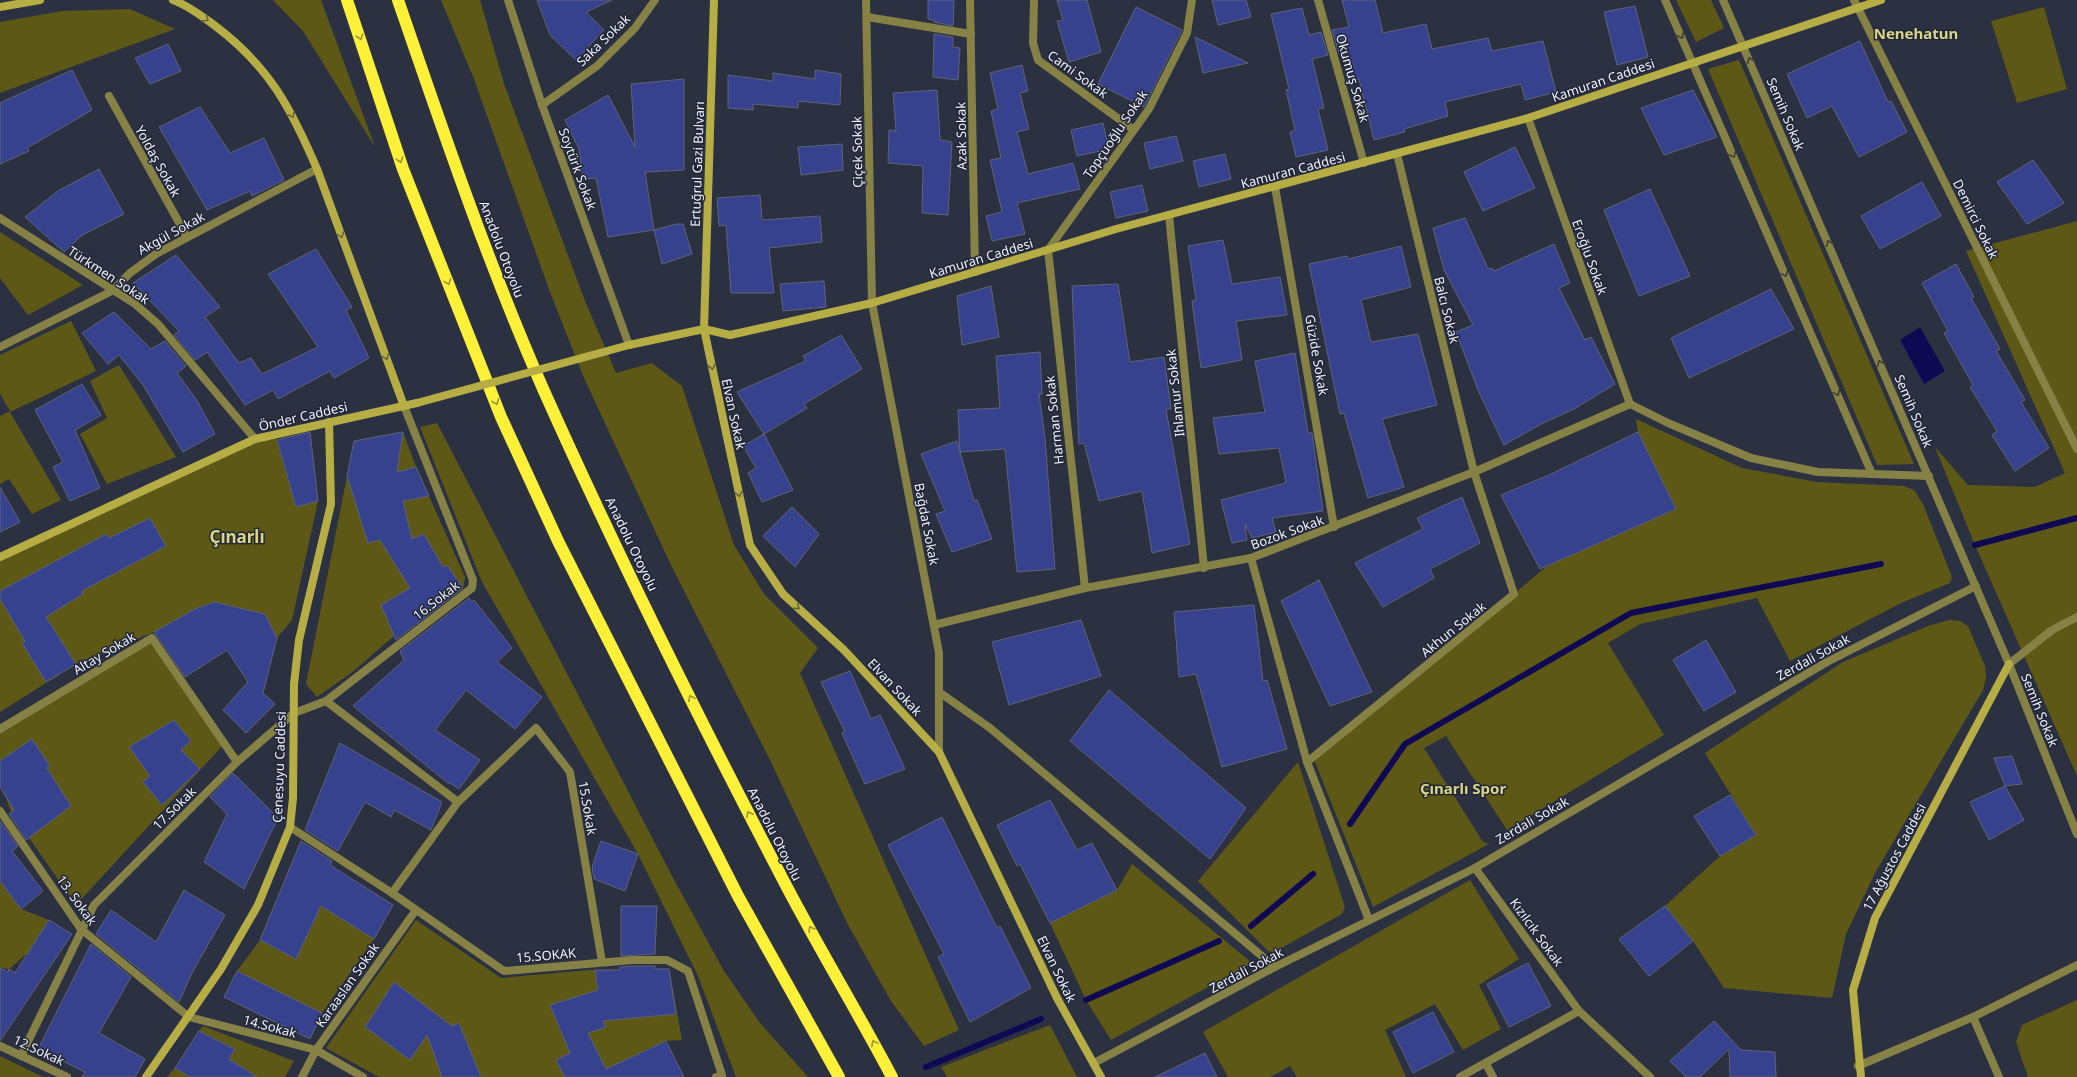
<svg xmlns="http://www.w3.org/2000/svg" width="2077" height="1077" viewBox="0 0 2077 1077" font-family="'Noto Sans',sans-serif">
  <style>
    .green { fill: #5e5816 }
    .water { fill: #0f0954 }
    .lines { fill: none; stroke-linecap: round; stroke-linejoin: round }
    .stream { stroke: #0f0954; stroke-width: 6 }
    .building { fill: #36428e; stroke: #5e6376 }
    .street { stroke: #868144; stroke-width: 8 }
    .secondary { stroke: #b6ae45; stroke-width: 8 }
    .highway { stroke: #fdf039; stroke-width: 12 }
    .secondary-bridge { stroke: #b6ae45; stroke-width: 8 }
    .oneway { stroke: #65643d }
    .oneway2 { stroke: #3b3e3a }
    .oneway3 { stroke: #9a9638 }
    .labels { text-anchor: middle; stroke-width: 3; stroke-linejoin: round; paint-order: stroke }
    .street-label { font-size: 13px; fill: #eff2fd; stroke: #222737 }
    .quarter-label { font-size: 15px; font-weight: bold; fill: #dad586; stroke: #222737 }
    .district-label { font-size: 17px; font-weight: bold; fill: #dad586; stroke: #222737 }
  </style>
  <rect width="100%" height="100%" fill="#2c3142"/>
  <g class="green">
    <path d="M273,0H321L375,147L303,31Z"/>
    <path d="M441,0H480L504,84L585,301L616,373L652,363L682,386L734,545L764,594L818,648L800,673L959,1030L924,1046L891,1001L847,923L770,760L670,563L584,378L550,292L474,79Z"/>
    <path d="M1676,0H1711L1724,28L1696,42Z"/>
    <path d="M2044,7L2067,89L2017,103L1991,21Z"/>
    <path d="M130,9L175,29L0,93V22L62,11Z"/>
    <path d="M1739,60L1914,464L1877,465L1708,69Z"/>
    <path d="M2077,221V776L1975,545L1935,447L1968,485L2035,487L2065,473L1966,251Z"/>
    <path d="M0,232L83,285L28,315L0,278Z"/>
    <path d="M71,321L96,371L10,412L61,500L32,514L9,479L0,484V416L10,411L0,394V355Z"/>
    <path d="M119,365L176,457L107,484L80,434L107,418L90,381Z"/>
    <path d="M1636,419L1742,468L1817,482L1904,486L1914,490L1923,504L1952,577L1950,583L1901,603L1790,661L1757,598L1640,624L1608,643L1664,735L1507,830L1446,736L1424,748L1483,842L1489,844L1373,907L1313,757L1514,594L1547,566L1676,509L1638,432Z"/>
    <path d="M437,423L672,876L724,971L760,1023L808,1077H736L698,976L638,854L482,582L420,427Z"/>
    <path d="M403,432L416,467L465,577L463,589L394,636L351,673L317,697L306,684L354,441Z"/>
    <path d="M275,435L296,507L318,501L292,620L277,638L265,614L214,602L200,607L154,632L76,664L0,712V557L255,439Z"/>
    <path d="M1949,620L1960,621L1968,626L1985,666L1986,678L1983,690L1875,873L1846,934L1832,998L1724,988L1693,941L1665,906L1720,856L1756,835L1705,753L1843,662L1928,626Z"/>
    <path d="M152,638L224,744L76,905L11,812L6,797L0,787V729Z"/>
    <path d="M1298,762L1345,907L1342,914L1274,952L1268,951L1198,881Z"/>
    <path d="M1132,864L1252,963L1111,1040L1086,1000L1050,923L1117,890Z"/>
    <path d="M1470,880L1519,959L1479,985L1501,1029L1463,1050L1435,1004L1385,1030L1406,1077H1297L1290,1066L1270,1077H1228L1203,1032Z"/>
    <path d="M0,881L21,909L49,920L29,952L9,969L0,968Z"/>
    <path d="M321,906L374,939L322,1013L237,971L260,940L296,959Z"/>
    <path d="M416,920L501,978L589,970L669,969L682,1040L666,1041L606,1069L593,1043L556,1060L565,1077H379L326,1048Z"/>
    <path d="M2077,1000V1077H2028L2016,1042L2022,1025Z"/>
    <path d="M1050,1025L1077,1077H947L941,1067Z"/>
    <path d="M203,1026L294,1061L285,1077H257L246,1069L241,1077H220L235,1049L199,1031Z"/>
    <path d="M0,1056L43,1077H0Z"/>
    <path d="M175,1068L190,1077H167Z"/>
  </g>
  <path class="water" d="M1920,327L1945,371L1924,384L1900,340Z"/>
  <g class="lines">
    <g class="stream">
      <path d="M1975,545L2077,518"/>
      <path d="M1350,824L1405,744L1631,613L1881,564"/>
      <path d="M1251,926L1313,874"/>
      <path d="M1086,1000L1219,941"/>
      <path d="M926,1067L1041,1019"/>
    </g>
  </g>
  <g class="building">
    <path d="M537,0H612L586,12L604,30L576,60L550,35Z"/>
    <path d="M928,0H954L953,26L934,22V20L928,19Z"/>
    <path d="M1057,0H1087L1101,52L1069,62L1057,21L1063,20Z"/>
    <path d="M1212,0H1246L1251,17L1218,25Z"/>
    <path d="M1342,0H1375L1383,33L1426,24L1432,49L1488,38L1492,51L1543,41L1556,92L1525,100L1521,84L1445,102L1448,116L1404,129L1405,132L1374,140L1359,79L1350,81L1343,52L1339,53L1332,30L1349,27Z"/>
    <path d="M1635,6L1648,57L1617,65L1604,12Z"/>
    <path d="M1136,7L1182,30L1144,107L1098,84Z"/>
    <path d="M1302,8L1309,35L1321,32L1328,55L1312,59L1324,108L1318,109L1328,150L1296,157L1290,132L1295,130L1286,90L1289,89L1271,14Z"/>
    <path d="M934,34L953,37V47L960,48L958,80L933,77Z"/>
    <path d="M1195,37L1248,63L1203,73Z"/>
    <path d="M1860,41L1888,102L1891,101L1907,132L1859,157L1832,106L1807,118L1787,74Z"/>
    <path d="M168,44L181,71L150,84L135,58Z"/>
    <path d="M1022,65L1028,91L1020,93L1029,129L1017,132L1028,174L1073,163L1080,189L1017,203L1025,234L992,241L986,216L1002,212L990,160L1001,158L991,111L998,109L990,73Z"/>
    <path d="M72,70L92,110L27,148L29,151L0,164V103Z"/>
    <path d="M815,70L841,74L840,105L798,101V108L753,104V110L728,108V75L773,81V73L815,79Z"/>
    <path d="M684,79V170L645,172L654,230L608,237L596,178L583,179L579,149L565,120L608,95L635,147L631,84Z"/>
    <path d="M937,90L940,140L952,142L948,215L922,213L923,166L888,163L889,130L896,131L893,93Z"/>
    <path d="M1693,90L1717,137L1664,155L1641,108Z"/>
    <path d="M200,107L230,153L264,138L284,180L252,196L250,191L207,210L159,127Z"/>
    <path d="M1103,123L1109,149L1077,156L1071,130Z"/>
    <path d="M1176,136L1183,161L1150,169L1144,143Z"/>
    <path d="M842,144L843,170L801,175L798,147Z"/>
    <path d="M1515,147L1535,188L1483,211L1464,172Z"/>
    <path d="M1225,154L1231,179L1199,187L1193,161Z"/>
    <path d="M2033,160L2064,203L2027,224L1997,182Z"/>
    <path d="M99,169L124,214L82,235L64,252L25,217L58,191Z"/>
    <path d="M1922,182L1941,216L1880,249L1861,216Z"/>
    <path d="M1142,185L1148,211L1116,218L1110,192Z"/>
    <path d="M1650,189L1690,276L1639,296L1604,210Z"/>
    <path d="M760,195L762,220L820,216L822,242L769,248L774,293H731L726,225L719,226L717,198Z"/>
    <path d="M1465,218L1488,269L1492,268L1494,271L1554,244L1570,283L1559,288L1585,340L1591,337L1615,384L1574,409L1541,424L1504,445L1478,390L1456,332L1473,325L1444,270L1433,228Z"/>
    <path d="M676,224H683L692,254L662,264L654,230Z"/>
    <path d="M1223,240L1232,284L1280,277L1287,315L1236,321L1242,360L1201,368L1192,301L1196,300L1188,246Z"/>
    <path d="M1401,246L1411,287L1361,300L1371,342L1418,334L1437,405L1382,419L1404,487L1368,498L1344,413L1340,414L1309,264L1347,256L1348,259Z"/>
    <path d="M316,249L352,307L346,310L369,358L334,378L330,371L278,399L273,390L245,405L207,352L195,360L174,335L179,331L133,283L176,255L220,307L205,317L239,363L251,358L262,374L318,347L268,274Z"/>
    <path d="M1956,264L1974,297L1971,298L2000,349L1996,351L2025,400L2021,402L2049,448L2015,471L1992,435L1997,431L1970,387L1973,385L1944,333L1948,331L1922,283Z"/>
    <path d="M824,281L826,307L783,311L780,284Z"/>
    <path d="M1118,284L1130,362L1164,357L1171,409H1166L1190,544L1152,553L1142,491L1099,501L1084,443L1079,444L1072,286Z"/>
    <path d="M991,286L999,337L962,345L957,296Z"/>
    <path d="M1771,289L1794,329L1689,378L1671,338Z"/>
    <path d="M114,312L151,349L165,341L186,366L177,373L196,399L215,434L183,452L143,385L119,355L108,364L82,333Z"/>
    <path d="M841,335L862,369L804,404L807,408L764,434L737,392L806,361L803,356Z"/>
    <path d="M1040,352L1042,394H1039L1045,438L1055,569L1017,572L1005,449L960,452L958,410L1000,408L996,356Z"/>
    <path d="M1295,353L1308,433H1312L1323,511L1272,518L1276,532L1252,538L1245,524L1247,540L1232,543L1221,500L1286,483L1279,448L1219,454L1213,418L1265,412L1255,361Z"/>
    <path d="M82,384L101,415L75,430L100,488L70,501L53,467L63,462L35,410Z"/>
    <path d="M310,432L318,501L296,507L277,440Z"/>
    <path d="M403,432L397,472L416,467L429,496L403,501L412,539L424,534L443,567L447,565L463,588L396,640L381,605L410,588L380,540L368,543L347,476L354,441Z"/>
    <path d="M1638,432L1676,509L1540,569L1501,495L1549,475Z"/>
    <path d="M764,434L793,490L762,502L748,473L756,468L743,446Z"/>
    <path d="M957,441L974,501L977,500L992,539L952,552L936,514L945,511L921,454Z"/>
    <path d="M0,487L20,522L0,532Z"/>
    <path d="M1462,497L1480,543L1430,569L1434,578L1383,607L1355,563L1423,529L1417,518Z"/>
    <path d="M792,507L819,534L795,567L763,536Z"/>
    <path d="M150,518L166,546L82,591L83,594L46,617L76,664L46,682L22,643L25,641L0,599V591L106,534L109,538Z"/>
    <path d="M1319,580L1372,692L1330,706L1281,601Z"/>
    <path d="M469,598L472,602L474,600L512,648L497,662L542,697L515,729L466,690L435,730L480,760L459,789L449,782V784L353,706L404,660L400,651Z"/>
    <path d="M214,602L265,614L277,638L263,693L275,704L246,733L223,710L248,682L227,650L185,677L154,632L195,609Z"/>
    <path d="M1254,605L1263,681L1267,680L1287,749L1222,767L1196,674L1179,677L1174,612Z"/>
    <path d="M1081,620L1101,676L1009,705L992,642Z"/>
    <path d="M1706,640L1736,692L1704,711L1673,660Z"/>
    <path d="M850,671L871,719L880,715L905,769L865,784L842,733L845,732L821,682Z"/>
    <path d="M1109,690L1246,808L1210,859L1070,741Z"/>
    <path d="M174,720L191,741L181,750L200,769L162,805L143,782L150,776L129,747Z"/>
    <path d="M32,739L50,766L47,768L71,806L26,840L9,814L14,810L0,787V761Z"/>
    <path d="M340,743L442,802L431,830L394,810L391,817L365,802L338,851L305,830Z"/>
    <path d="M2012,756L2022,784L2005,786L1994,758Z"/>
    <path d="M233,773L278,818L244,889L204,862L227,814L210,797Z"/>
    <path d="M2005,786L2024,820L1989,840L1970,802Z"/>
    <path d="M1730,795L1756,835L1720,856L1694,816Z"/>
    <path d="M1050,800L1077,850L1092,843L1117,890L1050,923L1020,864L1017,866L997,825Z"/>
    <path d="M942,817L997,928L1000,926L1031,988L970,1022L938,957L944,954L888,845Z"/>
    <path d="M0,821L18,846L12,851L43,891L21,909L0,881Z"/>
    <path d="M301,841L332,861L330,865L393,905L374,939L321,906L296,959L260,940Z"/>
    <path d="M601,841L638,854L625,891L594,879L592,867Z"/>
    <path d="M184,890L225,915L193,971L179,1002L96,934L111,910L156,942Z"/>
    <path d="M621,906H657L655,954L621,956Z"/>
    <path d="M1665,906L1693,941L1649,976L1619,939Z"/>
    <path d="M49,920L72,934L0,1041V968L8,972L9,969L15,973Z"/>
    <path d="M91,944L131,977L99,1033L145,1059L135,1077H82L85,1072L38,1049Z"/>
    <path d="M1528,963L1551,1006L1509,1027L1487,984Z"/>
    <path d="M633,966H655V969H669L676,1014L603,1021L606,1027L588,1033L606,1069L666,1041L684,1077H565L556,1060L570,1053L550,1005L598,990L595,970H620V967Z"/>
    <path d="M237,971L322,1013L310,1039L224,997Z"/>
    <path d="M394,982L452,1026L459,1023L481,1077H442L427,1035L410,1060L365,1027Z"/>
    <path d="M1433,1012L1454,1052L1413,1073L1393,1032Z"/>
    <path d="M1714,1021L1741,1050L1775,1052L1776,1077H1730L1729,1049L1700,1077H1686L1670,1061Z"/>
    <path d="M199,1031L235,1049L229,1059L257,1077H190L175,1068Z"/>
    <path d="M1205,1053L1217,1077H1155Z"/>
  </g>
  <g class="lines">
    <g class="street">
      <path d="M508,0L542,105L629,345"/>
      <path d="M866,0L872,303L939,653V752"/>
      <path d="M970,0L975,272"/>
      <path d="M1034,0L1033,43L1038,60L1134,130"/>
      <path d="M1318,0L1364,163"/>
      <path d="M1665,0L1872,474"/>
      <path d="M1723,0L2009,664L2077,834"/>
      <path d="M1854,0L2077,449"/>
      <path d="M867,17L971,34"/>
      <path d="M109,96L187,237"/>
      <path d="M542,105L597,66L635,28L655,0"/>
      <path d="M1528,118L1630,404"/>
      <path d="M1275,187L1334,527"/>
      <path d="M1169,215L1204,568"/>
      <path d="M0,218L135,304L158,324L255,439"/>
      <path d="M0,347L112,291L130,273L156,254L317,169"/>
      <path d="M1630,404L1668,423L1751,458L1818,472L1929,476"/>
      <path d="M1251,558L1307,762L1514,594L1474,472L1397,154"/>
      <path d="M1085,588L1048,250L1149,109L1187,33L1192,0"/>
      <path d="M934,625L1085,588L1251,558L1474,472L1630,404"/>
      <path d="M2009,664L2052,630L2077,617"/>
      <path d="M939,692L990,728L1275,967"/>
      <path d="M326,701L458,802"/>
      <path d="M0,729L152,638L237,762"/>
      <path d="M1307,762L1369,920"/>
      <path d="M0,811L81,929L189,1017L316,1050L363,1077"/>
      <path d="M290,827L392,893L504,971L633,960H667L688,971L722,1075L716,1077"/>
      <path d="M1475,868L1579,1011L1650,1077"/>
      <path d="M392,893L458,802L536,728L570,772L602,962"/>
      <path d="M1973,1017L1999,1077"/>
      <path d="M0,1046L67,1077"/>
      <path d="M21,1056L94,905L237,762L294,713L326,701L472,588L473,580L404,406"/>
      <path d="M1094,1063L1275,967L1475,868L1827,662L1976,586"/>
      <path d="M1486,1064L1493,1077"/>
      <path d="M1858,1066L1973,1017L2077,965"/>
      <path d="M302,1077L316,1050L416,910"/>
      <path d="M1460,1077L1579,1011"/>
    </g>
    <g class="secondary">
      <path d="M173,0C187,5 202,16 214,25C269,66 291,108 317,169L404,406"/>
      <path d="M714,0L704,329L750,545L783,594L844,650L939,752L1057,998L1101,1077"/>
      <path d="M0,7L40,0"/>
      <path d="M629,345L704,329L730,335L872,303L1116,229L1528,118L1881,0"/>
      <path d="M0,557L255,439L417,403"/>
      <path d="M146,1077L221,969L258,905L290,827L293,798L294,684L299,640L331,504L329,422"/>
      <path d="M1861,1077L1853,990L1875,918L2009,664"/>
    </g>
    <g class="highway">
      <path d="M347,0L403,169L501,417L558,541L738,896L839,1077"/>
      <path d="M398,0C443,131 488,264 544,391C616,552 695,711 777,868C813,939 855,1007 892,1077"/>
    </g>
    <path class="secondary-bridge" d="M417,403L629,345"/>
  </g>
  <defs><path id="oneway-chevron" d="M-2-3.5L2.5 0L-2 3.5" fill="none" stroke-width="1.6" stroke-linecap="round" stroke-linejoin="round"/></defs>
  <g class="oneway">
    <use href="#oneway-chevron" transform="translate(206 19) rotate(35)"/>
    <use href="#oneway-chevron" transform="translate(292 115) rotate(62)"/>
    <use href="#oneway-chevron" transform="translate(341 235) rotate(70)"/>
    <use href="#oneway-chevron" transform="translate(386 357) rotate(70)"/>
    <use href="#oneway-chevron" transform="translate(712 367) rotate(78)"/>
    <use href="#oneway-chevron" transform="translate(739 494) rotate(78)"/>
    <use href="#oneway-chevron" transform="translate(797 607) rotate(42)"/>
  </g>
  <g class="oneway2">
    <use href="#oneway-chevron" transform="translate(1681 36) rotate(66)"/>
    <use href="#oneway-chevron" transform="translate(1750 60) rotate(-113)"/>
    <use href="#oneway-chevron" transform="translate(1733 155) rotate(66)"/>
    <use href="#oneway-chevron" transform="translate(1829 243) rotate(-113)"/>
    <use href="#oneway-chevron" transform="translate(1785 274) rotate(66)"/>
    <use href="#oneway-chevron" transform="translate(1880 363) rotate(-113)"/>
    <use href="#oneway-chevron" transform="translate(1837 393) rotate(66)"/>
  </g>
  <g class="oneway3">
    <use href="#oneway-chevron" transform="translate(360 37) rotate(72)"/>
    <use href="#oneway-chevron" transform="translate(400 160) rotate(72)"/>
    <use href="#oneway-chevron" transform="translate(448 282) rotate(69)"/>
    <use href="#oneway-chevron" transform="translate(496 402) rotate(68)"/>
    <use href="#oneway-chevron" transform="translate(691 698) rotate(-116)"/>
    <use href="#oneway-chevron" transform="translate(749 814) rotate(-117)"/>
    <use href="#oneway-chevron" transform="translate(811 929) rotate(-119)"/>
    <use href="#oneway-chevron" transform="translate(874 1043) rotate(-118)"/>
  </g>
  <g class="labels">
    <g class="street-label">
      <text transform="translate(603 40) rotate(-44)" y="5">Saka Sokak</text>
      <text transform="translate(1078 74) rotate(36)" y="5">Cami Sokak</text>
      <text transform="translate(1353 78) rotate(74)" y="5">Okumuş Sokak</text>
      <text transform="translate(1603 80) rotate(-19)" y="5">Kamuran Caddesi</text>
      <text transform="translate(1786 114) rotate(67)" y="5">Semih Sokak</text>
      <text transform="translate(1115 134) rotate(-56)" y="5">Topçuoğlu Sokak</text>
      <text transform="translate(961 136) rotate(-91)" y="5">Azak Sokak</text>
      <text transform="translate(857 152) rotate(-91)" y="5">Çiçek Sokak</text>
      <text transform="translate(158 161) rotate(61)" y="5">Yoldaş Sokak</text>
      <text transform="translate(697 164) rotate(-88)" y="5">Ertuğrul Gazi Bulvarı</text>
      <text transform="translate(578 169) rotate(70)" y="5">Soytürk Sokak</text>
      <text transform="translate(1293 170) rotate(-15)" y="5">Kamuran Caddesi</text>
      <text transform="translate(1976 219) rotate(64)" y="5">Demirci Sokak</text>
      <text transform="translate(171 233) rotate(-29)" y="5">Akgül Sokak</text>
      <text transform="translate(502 249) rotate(69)" y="5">Anadolu Otoyolu</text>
      <text transform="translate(1590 257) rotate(70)" y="5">Eroğlu Sokak</text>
      <text transform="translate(981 258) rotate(-17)" y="5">Kamuran Caddesi</text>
      <text transform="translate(109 275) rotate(33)" y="5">Türkmen Sokak</text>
      <text transform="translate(1447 310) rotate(76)" y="5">Balcı Sokak</text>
      <text transform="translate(1317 355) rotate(80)" y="5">Güzide Sokak</text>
      <text transform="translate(1175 393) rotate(-96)" y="5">Ihlamur Sokak</text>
      <text transform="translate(1914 411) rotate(67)" y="5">Semih Sokak</text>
      <text transform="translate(734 414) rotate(78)" y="5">Elvan Sokak</text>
      <text transform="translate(303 416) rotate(-13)" y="5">Önder Caddesi</text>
      <text transform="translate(1054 420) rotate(-96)" y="5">Harman Sokak</text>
      <text transform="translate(927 524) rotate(79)" y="5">Bağdat Sokak</text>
      <text transform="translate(1287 532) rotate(-20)" y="5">Bozok Sokak</text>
      <text transform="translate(632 544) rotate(64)" y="5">Anadolu Otoyolu</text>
      <text transform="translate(436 600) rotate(-38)" y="5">16.Sokak</text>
      <text transform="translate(1453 629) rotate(-39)" y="5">Akhun Sokak</text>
      <text transform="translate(104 653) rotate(-31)" y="5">Altay Sokak</text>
      <text transform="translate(1813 657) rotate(-29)" y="5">Zerdali Sokak</text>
      <text transform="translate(895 687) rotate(47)" y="5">Elvan Sokak</text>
      <text transform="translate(2040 710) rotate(68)" y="5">Semih Sokak</text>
      <text transform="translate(279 767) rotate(-88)" y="5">Çenesuyu Caddesi</text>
      <text transform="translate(174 808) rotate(-45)" y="5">17.Sokak</text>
      <text transform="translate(588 808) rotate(80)" y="5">15.Sokak</text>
      <text transform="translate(1532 820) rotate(-30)" y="5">Zerdali Sokak</text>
      <text transform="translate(775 834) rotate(63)" y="5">Anadolu Otoyolu</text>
      <text transform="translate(1894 857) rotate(-62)" y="5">17 Ağustos Caddesi</text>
      <text transform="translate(77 900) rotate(54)" y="5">13. Sokak</text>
      <text transform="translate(1537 932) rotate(54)" y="5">Kızılcık Sokak</text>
      <text transform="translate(546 955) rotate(-5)" y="5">15.SOKAK</text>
      <text transform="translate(1057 969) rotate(64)" y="5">Elvan Sokak</text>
      <text transform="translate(1246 970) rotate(-28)" y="5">Zerdali Sokak</text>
      <text transform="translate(347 985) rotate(-55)" y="5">Karaaslan Sokak</text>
      <text transform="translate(270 1026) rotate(15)" y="5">14.Sokak</text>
      <text transform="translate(39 1050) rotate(25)" y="5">12.Sokak</text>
    </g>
    <g class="quarter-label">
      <text x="1916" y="39">Nenehatun</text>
      <text x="1463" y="794">Çınarlı Spor</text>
    </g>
    <g class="district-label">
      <text x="237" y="543">Çınarlı</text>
    </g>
  </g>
</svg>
